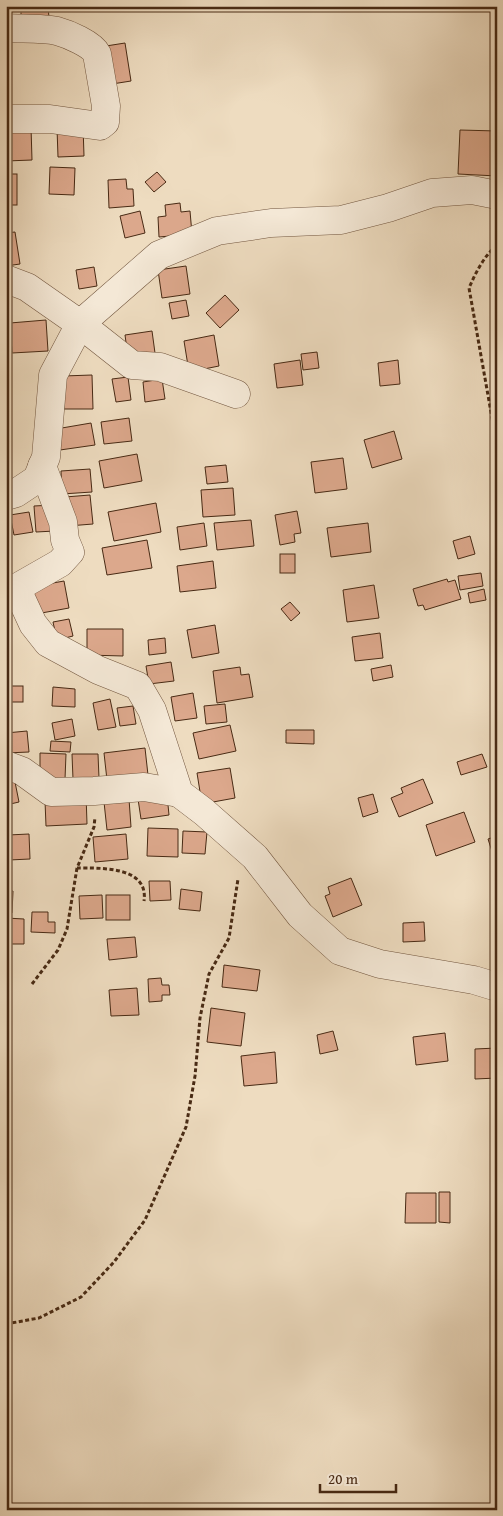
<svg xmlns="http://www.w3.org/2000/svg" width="503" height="1516" viewBox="0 0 503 1516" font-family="'Gentium Book Plus',serif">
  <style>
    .building { fill: #dca88c; stroke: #482a14 }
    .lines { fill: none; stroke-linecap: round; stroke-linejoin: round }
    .minor-casing { stroke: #72563f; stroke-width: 29 }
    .path { stroke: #482a14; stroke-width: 3; stroke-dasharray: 4 2.5; stroke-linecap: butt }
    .minor { stroke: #f4e8d6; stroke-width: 28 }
  </style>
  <rect width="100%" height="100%" fill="#eedcc0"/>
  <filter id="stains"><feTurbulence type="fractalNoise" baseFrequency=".004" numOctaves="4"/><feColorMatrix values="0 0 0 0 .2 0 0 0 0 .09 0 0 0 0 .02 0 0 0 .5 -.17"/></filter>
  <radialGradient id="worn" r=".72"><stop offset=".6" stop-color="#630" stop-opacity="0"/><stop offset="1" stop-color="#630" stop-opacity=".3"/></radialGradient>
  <g class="building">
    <path d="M21,6H48L49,18L21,19Z"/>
    <path d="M125,43L131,81L112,84L106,46Z"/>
    <path d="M83,126L84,156L58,157L57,128Z"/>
    <path d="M31,127L32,160L6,161V128Z"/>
    <path d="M460,130L497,131V176L458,174Z"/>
    <path d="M50,167L75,168L74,195L49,194Z"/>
    <path d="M157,172L166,182L154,192L145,182Z"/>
    <rect x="6" y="174" width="11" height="31"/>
    <path d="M126,179L127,189H133L134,206L109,208L108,180Z"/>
    <path d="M180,203L181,212L190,211L192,234L159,237L158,217L166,216L165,205Z"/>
    <path d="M140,211L145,233L125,238L120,216Z"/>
    <path d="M15,232L20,264L6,266V233Z"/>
    <path d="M186,266L190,294L162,298L158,270Z"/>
    <path d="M94,267L97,286L79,289L76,270Z"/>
    <path d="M225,295L239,310L220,328L206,313Z"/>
    <path d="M186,300L189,316L172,319L169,303Z"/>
    <path d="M46,320L48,351L12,353L10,323Z"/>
    <path d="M152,331L155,353L128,357L125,335Z"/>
    <path d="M214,335L219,366L189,372L184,341Z"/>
    <path d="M317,352L319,368L303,370L301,354Z"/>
    <path d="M300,360L303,385L277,388L274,364Z"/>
    <path d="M398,360L400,384L380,386L378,363Z"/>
    <path d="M92,375L93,409H64L63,376Z"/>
    <path d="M128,377L131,400L116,402L112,379Z"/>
    <path d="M162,379L165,399L145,402L143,382Z"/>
    <path d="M129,418L132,441L104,444L101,422Z"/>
    <path d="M91,423L95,445L60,450L56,429Z"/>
    <path d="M394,431L402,459L372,468L364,440Z"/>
    <path d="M137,454L142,481L104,488L99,461Z"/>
    <path d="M343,458L347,489L315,493L311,462Z"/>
    <path d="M226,465L228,482L207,484L205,467Z"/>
    <path d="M90,469L92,492L62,494L61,471Z"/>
    <path d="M233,488L235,515L203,517L201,490Z"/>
    <path d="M90,495L93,524L68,526L65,497Z"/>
    <path d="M156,503L161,532L114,541L108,512Z"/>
    <path d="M53,505L55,531L36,532L34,506Z"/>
    <path d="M297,511L301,533L294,534L295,542L280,545L275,515Z"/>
    <path d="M29,512L33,532L14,535L10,515Z"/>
    <path d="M251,520L254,546L217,550L214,523Z"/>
    <path d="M204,523L207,546L180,550L177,527Z"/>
    <path d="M368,523L371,552L331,557L327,528Z"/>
    <path d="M470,536L475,554L458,559L453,541Z"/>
    <path d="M147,540L152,568L107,575L102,548Z"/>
    <rect x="280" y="554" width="15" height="19"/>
    <path d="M213,561L216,588L180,592L177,566Z"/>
    <path d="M481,573L483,586L460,590L458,576Z"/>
    <path d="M447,579L448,582L455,580L461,599L425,610L423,605L418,606L413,589Z"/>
    <path d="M64,581L69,608L36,614L31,587Z"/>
    <path d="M374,585L379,618L347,622L343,590Z"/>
    <path d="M484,589L486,600L470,603L468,593Z"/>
    <path d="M290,602L300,613L291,621L281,609Z"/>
    <path d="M69,619L73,636L57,640L53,622Z"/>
    <path d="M215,625L219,653L192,658L187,630Z"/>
    <path d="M87,629H123V656L87,655Z"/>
    <path d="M380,633L383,658L355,661L352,637Z"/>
    <path d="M165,638L166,653L149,655L148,640Z"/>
    <path d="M171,662L174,681L149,684L146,666Z"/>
    <path d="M391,665L393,677L373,681L371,669Z"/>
    <path d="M240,667L241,675L249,674L253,697L217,703L213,671Z"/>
    <rect x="6" y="686" width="17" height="16"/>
    <path d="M53,687L75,689V707L52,706Z"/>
    <path d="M193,693L197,718L175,721L171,697Z"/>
    <path d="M110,699L116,727L98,730L93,703Z"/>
    <path d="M225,704L227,722L206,724L204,706Z"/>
    <path d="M133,706L136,724L120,726L117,708Z"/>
    <path d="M72,719L75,736L55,740L52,723Z"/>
    <path d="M230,725L236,751L199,759L193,733Z"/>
    <path d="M286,730H314V744L286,743Z"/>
    <path d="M27,731L29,752L6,753V733Z"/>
    <path d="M51,741L71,742L70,752L50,751Z"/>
    <path d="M145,748L148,775L107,780L104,753Z"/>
    <path d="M40,753L66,754L65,779H40Z"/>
    <path d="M72,754H98L99,778L73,779Z"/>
    <path d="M482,754L487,767L461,775L457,762Z"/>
    <path d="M230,768L235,798L202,804L197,773Z"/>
    <path d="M13,772L19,802L6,805V773Z"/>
    <path d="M423,779L433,803L399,817L391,798L403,793L401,788Z"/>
    <path d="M86,794L87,824L46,826L45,801Z"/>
    <path d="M373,794L378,812L363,817L358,798Z"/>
    <path d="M167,795L169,815L141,819L138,799Z"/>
    <path d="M129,799L131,827L107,830L104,802Z"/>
    <path d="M464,812L475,842L436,856L426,825Z"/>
    <path d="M148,828L178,829V857L147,856Z"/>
    <path d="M183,831L207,832L205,854L182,853Z"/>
    <path d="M29,834L30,859L9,860L8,835Z"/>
    <path d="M126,834L128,859L95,862L93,837Z"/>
    <path d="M497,836V867L488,839Z"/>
    <path d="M351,878L362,905L333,917L325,896L330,894L328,887Z"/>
    <path d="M149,881H170L171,900L150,901Z"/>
    <path d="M181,889L202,892L200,911L179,909Z"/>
    <path d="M6,891H13L12,913H6Z"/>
    <path d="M102,895L103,918L80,919L79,896Z"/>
    <rect x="106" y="895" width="24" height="25"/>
    <path d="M32,912H48V922H55V933L31,932Z"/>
    <path d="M6,918L24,919V944H6Z"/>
    <path d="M424,922L425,941L403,942V923Z"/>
    <path d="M135,937L137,957L109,960L107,939Z"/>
    <path d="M224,965L260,970L257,991L222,987Z"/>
    <path d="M161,978L162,985H169L170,995H162V1001L149,1002L148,979Z"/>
    <path d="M137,988L139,1015L111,1016L109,990Z"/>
    <path d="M211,1008L245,1013L241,1046L207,1042Z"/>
    <path d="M333,1031L338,1050L320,1054L317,1035Z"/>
    <path d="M445,1033L448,1061L416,1065L413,1037Z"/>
    <path d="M497,1048V1078L475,1079V1049Z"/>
    <path d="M275,1052L277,1083L244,1086L241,1056Z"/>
    <path d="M439,1192H450V1223L439,1222Z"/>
    <path d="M406,1193H436V1223H405Z"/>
  </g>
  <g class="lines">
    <g class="minor-casing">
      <g id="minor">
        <path d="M6,28C22,29 43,28 57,31C68,34 92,44 97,54L106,106L105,122L100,126L50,119H6"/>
        <path d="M6,279L27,287L80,324L132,365L160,367L236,394"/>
        <path d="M6,496L16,493L37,479L46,457L53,375L80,324L159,255L217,231L271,223L341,220L388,208L432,193L472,190L497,195"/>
        <path d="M6,588L21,598L33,624L48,643L98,670L138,686L152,710L179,793L204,812L255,857L300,915L340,951L380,964L474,980L497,987"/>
        <path d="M11,591L60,563L70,552L65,540L63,522L42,466"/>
        <path d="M6,765L22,771L51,792L94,791L144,787L179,793"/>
      </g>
    </g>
    <g class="path">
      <path d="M497,245C484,256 476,272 469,288L497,446"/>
      <path d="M77,868C100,868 149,866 144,901"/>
      <path d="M32,984L58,950L67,929L77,868L94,827L95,817"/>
      <path d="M6,1324L39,1318L81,1297L114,1262L145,1220L186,1127L195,1076L200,1018L209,974L229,938L238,879"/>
    </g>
    <use href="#minor" class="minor"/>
  </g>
  <rect width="503" height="1516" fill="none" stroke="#eedcc0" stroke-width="25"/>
  <rect x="8" y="8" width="488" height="1501" fill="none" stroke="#482a14" stroke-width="2.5"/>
  <rect x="12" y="12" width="478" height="1491" fill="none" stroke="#482a14"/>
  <path d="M320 1484v8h76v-8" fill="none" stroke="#482a14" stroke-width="2.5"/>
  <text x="328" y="1484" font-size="15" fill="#482a14" stroke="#f4e8d6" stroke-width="4" paint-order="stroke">20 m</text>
  <rect width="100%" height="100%" filter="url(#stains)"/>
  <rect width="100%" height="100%" fill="url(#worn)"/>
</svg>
